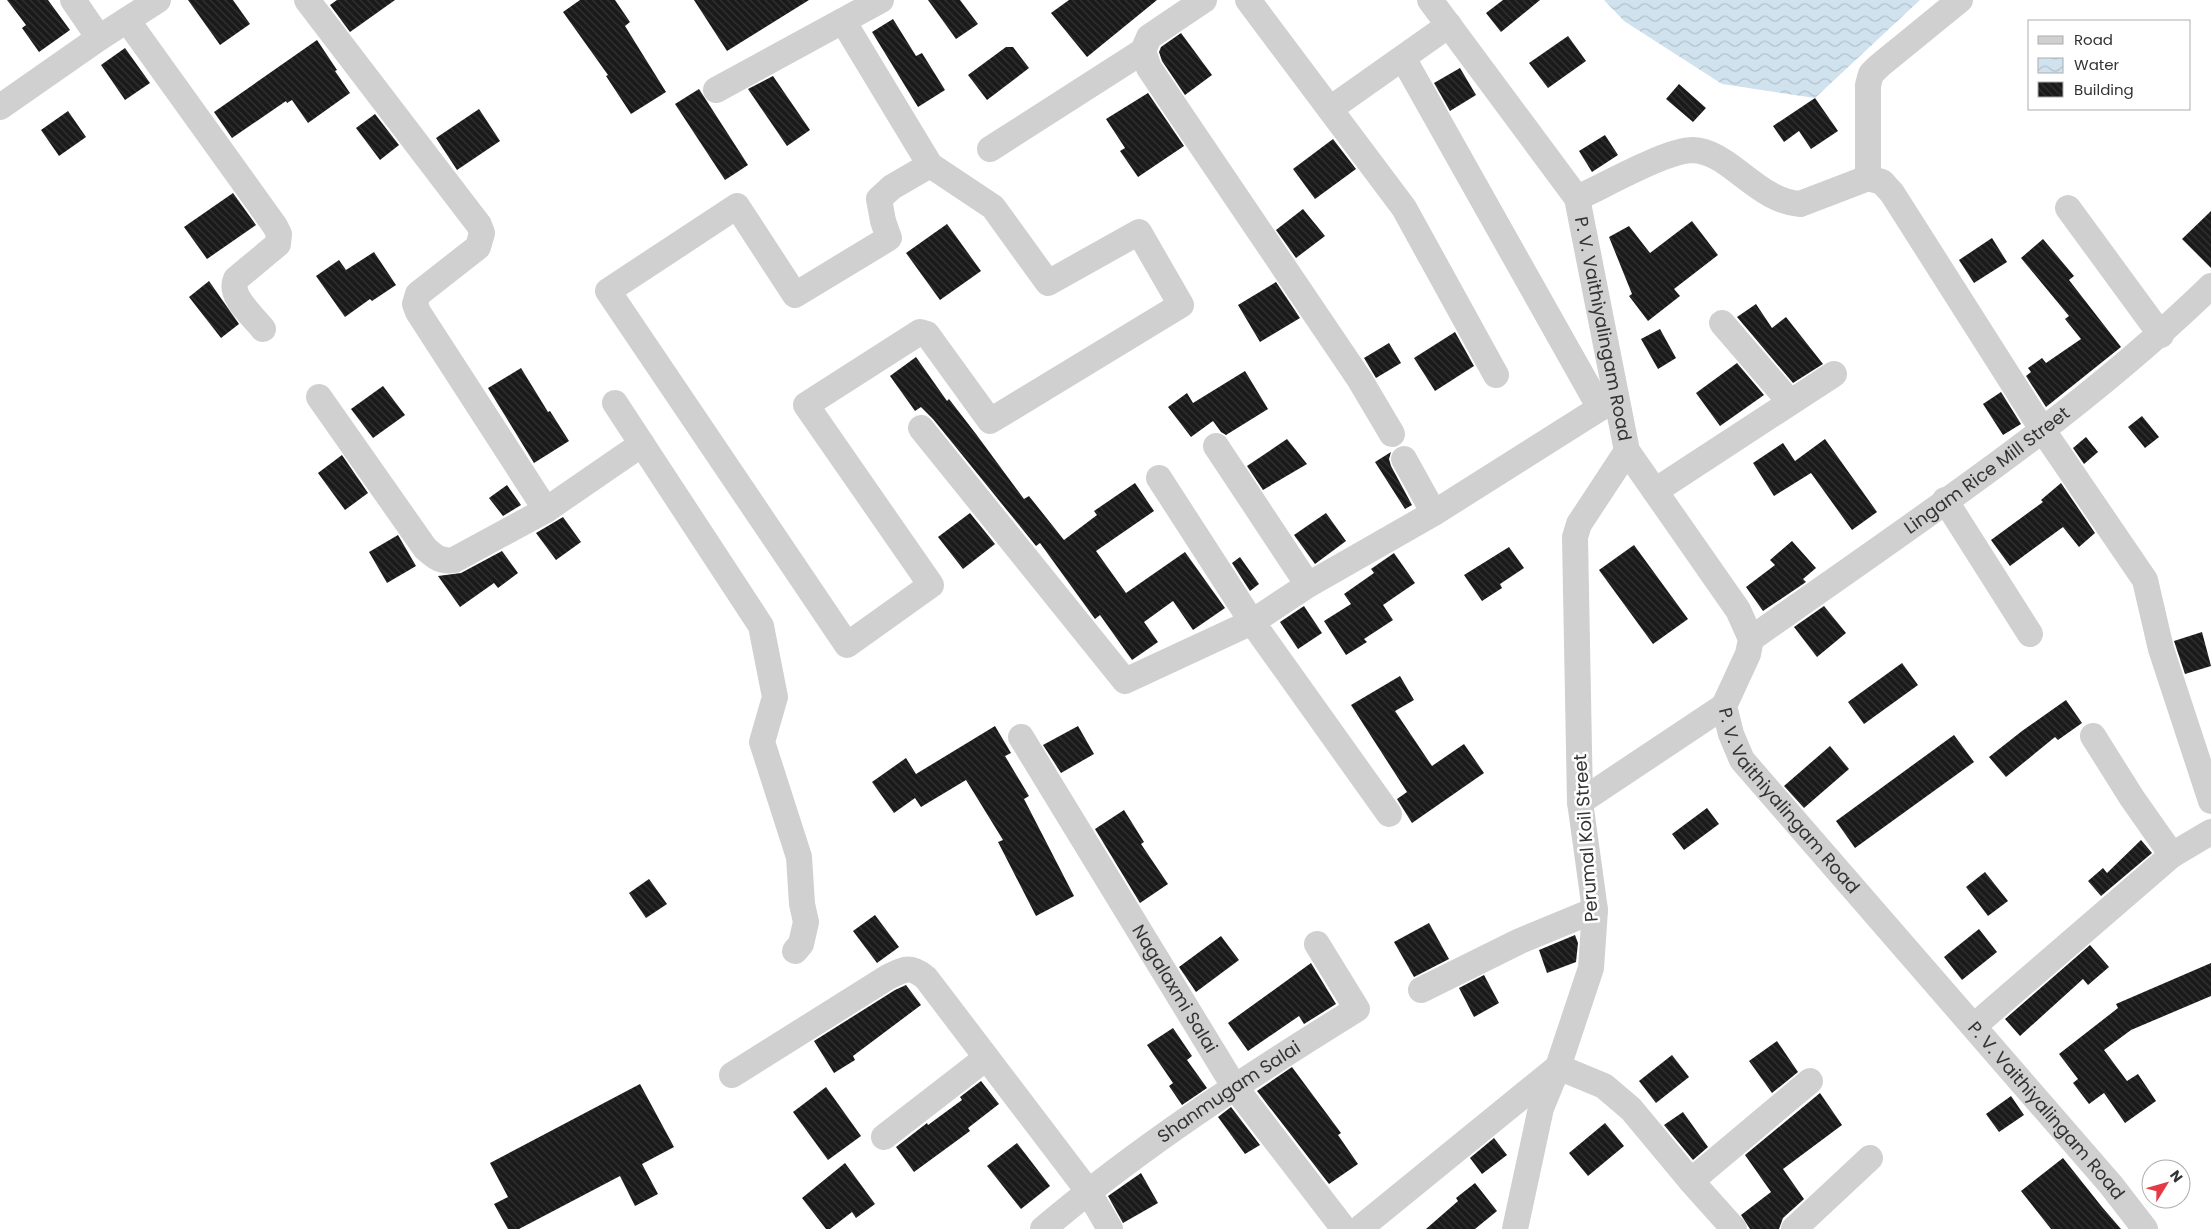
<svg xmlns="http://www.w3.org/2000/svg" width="2211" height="1229" viewBox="0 0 2211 1229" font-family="Poppins,sans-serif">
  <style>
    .water { fill: url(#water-waves) }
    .building { fill: url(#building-back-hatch) }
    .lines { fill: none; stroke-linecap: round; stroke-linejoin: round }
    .minor { stroke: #d0d0d0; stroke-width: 26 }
    .labels { text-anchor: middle; stroke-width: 5; stroke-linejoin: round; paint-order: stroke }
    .street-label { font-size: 18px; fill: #333; stroke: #fff }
  </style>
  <defs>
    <pattern id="water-waves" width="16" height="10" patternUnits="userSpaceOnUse" patternTransform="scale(1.25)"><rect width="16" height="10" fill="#cfe2ee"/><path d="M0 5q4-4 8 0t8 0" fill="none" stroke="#b2c2cd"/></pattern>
    <pattern id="building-back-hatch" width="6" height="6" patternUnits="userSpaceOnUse" patternTransform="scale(1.25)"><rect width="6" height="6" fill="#1a1a1a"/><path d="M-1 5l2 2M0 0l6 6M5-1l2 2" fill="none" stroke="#333"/></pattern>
  </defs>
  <rect width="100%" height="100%" fill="#fff"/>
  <path class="water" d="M1604,0H1920L1815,98L1722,84L1624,21Z"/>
  <g class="building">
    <path d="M7,0H48L70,30L39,52L22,28L26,25Z"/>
    <path d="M188,0H233L250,24L220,45Z"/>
    <path d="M337,0H395L350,32L330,5Z"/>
    <path d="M580,0H615L630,22L625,26L666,92L631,114L606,76L608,75L563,12Z"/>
    <path d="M694,0H809L727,51Z"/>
    <path d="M928,0H960L978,24L956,39Z"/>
    <path d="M1069,0H1157L1087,57L1051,13Z"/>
    <path d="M1503,0H1540L1501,32L1486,13Z"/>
    <path d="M893,19L916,56L922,53L945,90L918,107L872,32Z"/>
    <path d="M1181,33L1212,75L1185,95L1162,61L1159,52L1161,47Z"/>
    <path d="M1568,36L1586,61L1548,88L1529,63Z"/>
    <path d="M317,40L337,70L335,71L350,93L308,123L292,100L287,103L286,101L232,138L214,112Z"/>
    <path d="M1006,47H1013L1029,68L987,100L968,75Z"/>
    <path d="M125,48L150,83L125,100L101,65Z"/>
    <path d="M1460,68L1476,95L1450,111L1434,83Z"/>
    <path d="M773,76L810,130L787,146L748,89Z"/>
    <path d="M1679,84L1706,108L1693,122L1666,99Z"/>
    <path d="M699,89L748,165L725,180L675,104Z"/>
    <path d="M1148,93L1184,146L1138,177L1120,151L1125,148L1106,119Z"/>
    <path d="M1815,98L1838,131L1811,149L1799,131L1784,142L1773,126Z"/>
    <path d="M479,109L500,141L457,170L436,138Z"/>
    <path d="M68,111L86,137L59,156L41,130Z"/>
    <path d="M375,114L399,145L380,160L356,128Z"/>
    <path d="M1605,135L1618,155L1592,172L1579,151Z"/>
    <path d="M1333,139L1356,169L1315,199L1293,169Z"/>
    <path d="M233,193L256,225L207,259L184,227Z"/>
    <path d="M1303,209L1325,236L1296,258L1276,230Z"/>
    <path d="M2211,211V268L2182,239Z"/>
    <path d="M1692,221L1718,255L1674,289L1680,296L1648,321L1629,296L1632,294L1609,237L1629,226L1650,253Z"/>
    <path d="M947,224L981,271L940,300L906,253Z"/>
    <path d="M1992,238L2007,262L1974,283L1959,260Z"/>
    <path d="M2043,239L2074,276L2069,280L2121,347L2046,407L2026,376L2031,372L2028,368L2042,358L2046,363L2081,339L2065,319L2069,316L2021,258Z"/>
    <path d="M374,252L396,285L372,301L370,299L345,317L316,276L339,260L346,270Z"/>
    <path d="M209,281L239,324L221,338L189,297Z"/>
    <path d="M1276,282L1300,318L1260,342L1238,305Z"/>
    <path d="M1756,304L1772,328L1786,317L1823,364L1793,383L1737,317Z"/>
    <path d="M1660,329L1676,358L1658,369L1641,339Z"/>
    <path d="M1455,332L1474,366L1435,391L1414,358Z"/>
    <path d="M1389,343L1401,363L1376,378L1364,358Z"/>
    <path d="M916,357L947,401L949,399L976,434L1024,499L1029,496L1064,540L1097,515L1094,511L1135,483L1154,511L1096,551L1126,593L1185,552L1225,608L1193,630L1173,601L1144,622L1158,642L1132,660L1100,615L1095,619L1040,543L1036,546L933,419L921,407L915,411L890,376Z"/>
    <path d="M1737,363L1764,395L1720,426L1696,393Z"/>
    <path d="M521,368L548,412L550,411L569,441L534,463L488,388Z"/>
    <path d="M1245,371L1268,409L1226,435L1221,432L1213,421L1191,437L1168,407L1187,393L1193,403Z"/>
    <path d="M383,386L405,415L373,438L351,409Z"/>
    <path d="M2001,392L2021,424L2003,435L1983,404Z"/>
    <path d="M2142,416L2159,437L2145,448L2128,427Z"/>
    <path d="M2086,437L2098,452L2084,464L2073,448Z"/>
    <path d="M1287,439L1307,464L1263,490L1247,466Z"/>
    <path d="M1825,439L1877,512L1852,530L1811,473L1774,496L1753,463L1783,443L1795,461Z"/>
    <path d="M1391,452L1389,459L1391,466L1412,505L1405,509L1375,462Z"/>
    <path d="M342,455L368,493L345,510L318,473Z"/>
    <path d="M2061,483L2095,533L2079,547L2063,527L2010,566L1991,540L2043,502L2041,500Z"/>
    <path d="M507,485L521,505L503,516L489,498Z"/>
    <path d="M970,513L995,544L963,569L938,537Z"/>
    <path d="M1326,513L1346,541L1315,564L1294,535Z"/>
    <path d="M563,517L581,542L556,560L536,533Z"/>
    <path d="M398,535L416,566L387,583L369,552Z"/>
    <path d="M1792,541L1816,568L1803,579L1806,582L1763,611L1746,587L1775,565L1770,560Z"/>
    <path d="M1634,545L1688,619L1653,644L1599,570Z"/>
    <path d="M1509,547L1524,568L1500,584L1502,588L1482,601L1464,575Z"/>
    <path d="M502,551L518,573L498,588L494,583L460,607L438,576L461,573Z"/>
    <path d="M1394,553L1415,583L1383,605L1393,620L1364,639L1367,642L1346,655L1324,621L1351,604L1344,594L1374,573L1371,569Z"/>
    <path d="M1240,557L1259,584L1250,591L1232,563Z"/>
    <path d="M1304,606L1322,633L1298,649L1280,622Z"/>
    <path d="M1824,606L1846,633L1817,657L1794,627Z"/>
    <path d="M2202,632L2211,666L2185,674L2174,641Z"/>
    <path d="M1902,663L1918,685L1864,724L1848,702Z"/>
    <path d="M1400,676L1414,700L1395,711L1432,766L1464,744L1484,773L1412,823L1397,799L1407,792L1351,705Z"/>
    <path d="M2066,700L2082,723L2058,740L2055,737L2006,777L1989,757L2022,731Z"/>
    <path d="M995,726L1011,753L1005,756L1029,796L1024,799L1074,896L1036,916L998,842L1003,840L966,780L921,807L915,798L894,813L872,782L906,758L916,774Z"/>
    <path d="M1078,726L1094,754L1061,773L1043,745Z"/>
    <path d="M1954,735L1974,762L1855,848L1836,821Z"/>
    <path d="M1830,746L1849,769L1804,808L1784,786Z"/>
    <path d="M1707,808L1719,824L1684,850L1672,834Z"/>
    <path d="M1124,810L1144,842L1141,844L1168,884L1140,903L1095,829Z"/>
    <path d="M2141,840L2152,853L2101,896L2088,881L2103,868L2107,873Z"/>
    <path d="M1985,872L2008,901L1988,916L1966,887Z"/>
    <path d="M649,879L667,904L646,918L629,893Z"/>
    <path d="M875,915L899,947L877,963L853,931Z"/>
    <path d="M1429,923L1449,959L1414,977L1394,942Z"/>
    <path d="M1979,929L1997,952L1962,980L1944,957Z"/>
    <path d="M1575,935L1578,943L1576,962L1547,973L1539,950Z"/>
    <path d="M1221,936L1239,960L1196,992L1179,967Z"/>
    <path d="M2090,945L2109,967L2088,985L2083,979L2020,1036L2005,1019Z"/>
    <path d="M1311,963L1336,1004L1304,1024L1299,1016L1248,1051L1228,1023Z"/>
    <path d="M2211,963V996L2131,1030L2104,1050L2127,1081L2138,1074L2156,1101L2125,1123L2104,1093L2089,1104L2073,1083L2078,1079L2059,1054L2118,1008L2116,1004Z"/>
    <path d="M1484,975L1499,1003L1474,1017L1459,988Z"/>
    <path d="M906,985L921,1005L853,1056L855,1060L834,1073L814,1041L895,990Z"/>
    <path d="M1173,1028L1192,1056L1187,1060L1207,1088L1182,1105L1169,1086L1173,1083L1147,1045Z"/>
    <path d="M1777,1041L1798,1072L1772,1093L1749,1061Z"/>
    <path d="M1672,1055L1689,1077L1656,1103L1639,1081Z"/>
    <path d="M1292,1067L1341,1133L1338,1135L1358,1164L1329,1184L1257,1091Z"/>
    <path d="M981,1081L999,1104L968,1128L970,1131L914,1172L896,1147L927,1123L928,1125L962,1100L960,1097Z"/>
    <path d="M640,1084L674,1147L642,1164L658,1194L635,1206L620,1176L519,1229H508L494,1204L508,1197L490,1163Z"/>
    <path d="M826,1087L861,1136L828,1160L793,1112Z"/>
    <path d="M1820,1093L1842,1125L1783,1169L1804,1199L1783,1218L1779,1229H1750L1741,1215L1771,1192L1745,1155Z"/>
    <path d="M2011,1096L2024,1115L1999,1132L1986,1114Z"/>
    <path d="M1231,1107L1260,1145L1245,1154L1218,1117Z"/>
    <path d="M1683,1112L1708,1147L1693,1160L1664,1125Z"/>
    <path d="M1605,1123L1624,1146L1588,1176L1569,1153Z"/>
    <path d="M1494,1138L1507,1155L1482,1174L1470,1158Z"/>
    <path d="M1017,1143L1050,1186L1021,1209L987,1166Z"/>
    <path d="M2063,1158L2102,1207L2121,1229H2051L2021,1191Z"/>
    <path d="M845,1163L875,1204L856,1218L852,1212L830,1229H826L802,1198Z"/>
    <path d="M1141,1173L1158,1203L1123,1223L1108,1196Z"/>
    <path d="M1475,1183L1497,1211L1475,1229H1426L1458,1201L1456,1198Z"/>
  </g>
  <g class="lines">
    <g class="minor">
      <path d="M73,0L99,38"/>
      <path d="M307,0L479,225L482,233L478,247L418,294L415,304L418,312L546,510"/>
      <path d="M1248,0L1404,208L1496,375"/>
      <path id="s1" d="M1430,0L1577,198L1627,451L1738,610L1751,639L1748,654L1724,706L1731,734L1742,760L2111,1185L2145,1229"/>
      <path d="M127,20L275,226L279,234L278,244L236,279C228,296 253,316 263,329"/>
      <path d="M843,21L930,165L993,207L1048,283L1139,232L1181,305L990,421L927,334L920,332L806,405L931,585L847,645L608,291L737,206L795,295L889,238L883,221L879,199L892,187L930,165"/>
      <path d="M1143,51L1149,68L1360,380L1392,434"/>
      <path d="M1403,58L1600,408"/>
      <path d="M716,90L881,0"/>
      <path d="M0,107L99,38L158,0"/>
      <path d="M1330,109L1449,25"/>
      <path d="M990,149L1143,51L1149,37L1204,0"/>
      <path d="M1868,178V85L1871,74L1879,66L1960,0"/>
      <path d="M1577,198C1604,186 1666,150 1693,150C1710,151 1724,161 1737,171C1757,186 1775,202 1800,204L1868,178L1882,182L1892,193L2042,429L2145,580L2161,649L2211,801"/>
      <path d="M2068,208L2161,335"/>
      <path d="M1722,323L1790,402"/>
      <path d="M319,397L425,548C435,557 440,562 454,560L546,510L642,444"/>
      <path d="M615,403L761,626L775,697L762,742L799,857L802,904L806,922L801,944L795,951"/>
      <path d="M921,428L1125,681L1252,622L1308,585L1434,513L1616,398"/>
      <path d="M1216,446L1308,585"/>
      <path d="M1404,459L1434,513"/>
      <path d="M1159,478L1252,622L1389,814"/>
      <path d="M1655,491L1834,374"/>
      <path d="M1945,500L2030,634"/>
      <path id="s2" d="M1751,639C1908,527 2072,421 2211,286"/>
      <path d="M2093,736L2132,798L2172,855"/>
      <path id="s3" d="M1021,737L1234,1086L1344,1229"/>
      <path d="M1580,802L1724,706"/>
      <path d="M1421,990L1520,941L1595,910"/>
      <path d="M1974,1026L2172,855L2211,832"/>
      <path d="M732,1075L888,977C905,969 910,965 926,978L1088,1191L1110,1229"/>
      <path d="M884,1137L986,1058"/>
      <path d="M1691,1181L1810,1081"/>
      <path id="s4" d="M1043,1229C1141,1146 1249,1076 1357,1009L1317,944"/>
      <path d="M1359,1229L1558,1067L1604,1086L1631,1109L1691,1181L1734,1229"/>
      <path d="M1515,1229L1541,1108L1558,1067L1591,968L1595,910L1580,802L1575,537L1579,524L1627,451"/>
      <path d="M1794,1229L1870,1158"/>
    </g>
  </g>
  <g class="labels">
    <g class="street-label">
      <text dy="6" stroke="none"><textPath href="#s1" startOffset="380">P. V. Vaithiyalingam Road</textPath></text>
      <text dy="6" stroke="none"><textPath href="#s2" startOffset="290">Lingam Rice Mill Street</textPath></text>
      <text dy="6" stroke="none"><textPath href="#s1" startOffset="919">P. V. Vaithiyalingam Road</textPath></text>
      <text transform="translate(1586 838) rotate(-94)" y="6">Perumal Koil Street</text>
      <text dy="6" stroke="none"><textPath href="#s3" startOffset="295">Nagalaxmi Salai</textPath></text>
      <text dy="6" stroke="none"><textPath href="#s4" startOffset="231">Shanmugam Salai</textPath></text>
      <text dy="6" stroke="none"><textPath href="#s1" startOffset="1324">P. V. Vaithiyalingam Road</textPath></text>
    </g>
  </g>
  <rect x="2028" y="20" width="162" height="90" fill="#ffffff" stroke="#adadad"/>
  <rect x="2038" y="36" width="25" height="8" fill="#d0d0d0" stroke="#adadad"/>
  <text x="2074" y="45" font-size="15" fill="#333333">Road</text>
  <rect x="2038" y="58" width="25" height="15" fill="url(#water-waves)" stroke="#adadad"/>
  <text x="2074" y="70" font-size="15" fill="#333333">Water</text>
  <rect x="2038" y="82" width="25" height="15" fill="url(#building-back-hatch)" stroke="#adadad"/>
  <text x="2074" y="95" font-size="15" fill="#333333">Building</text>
  <g transform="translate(2166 1184) rotate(53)"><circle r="24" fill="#ffffff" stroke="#adadad"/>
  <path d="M0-4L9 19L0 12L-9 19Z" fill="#e63946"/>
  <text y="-8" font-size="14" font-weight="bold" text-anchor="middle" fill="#333333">N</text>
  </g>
</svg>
